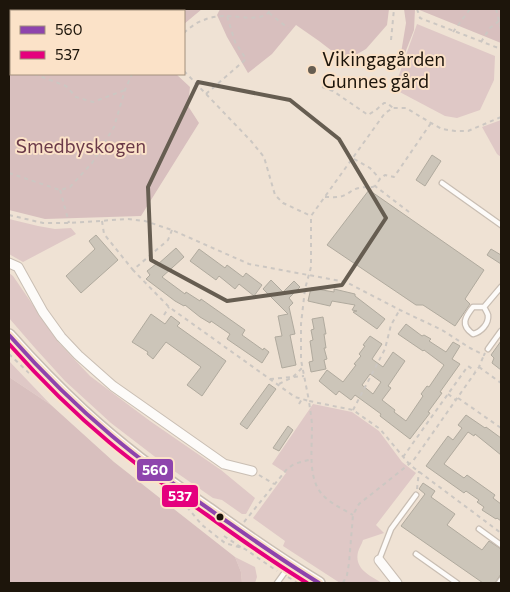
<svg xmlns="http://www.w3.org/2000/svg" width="510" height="592" viewBox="0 0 510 592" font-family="Commissioner,sans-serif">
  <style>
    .green { fill: #dfc8c6 }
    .forest { fill: #d8bfbe }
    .building { fill: #ccc5b9; stroke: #b0aa9e; fill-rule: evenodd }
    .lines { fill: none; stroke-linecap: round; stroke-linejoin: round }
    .service-casing { stroke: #c9beb3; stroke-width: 7 }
    .minor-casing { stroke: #c9beb3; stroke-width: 11 }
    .tertiary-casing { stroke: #c9beb3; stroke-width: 14 }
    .path { stroke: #ccc7c2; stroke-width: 2; stroke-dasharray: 4 4; stroke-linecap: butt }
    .service { stroke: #fdfbf9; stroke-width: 4.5 }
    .minor { stroke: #fdfbf9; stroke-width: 9 }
    .tertiary { stroke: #fdfbf9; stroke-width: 11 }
    .bus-1-casing { stroke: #fbe2c8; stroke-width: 8 }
    .bus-2-casing { stroke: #fbe2c8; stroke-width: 8 }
    .bus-1 { stroke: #8e44ad; stroke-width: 4 }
    .bus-2 { stroke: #e5007d; stroke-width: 4 }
    .marked { fill: none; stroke: #665d51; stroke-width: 4; stroke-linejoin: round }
    .poi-dot { fill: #665d51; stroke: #fbe2c8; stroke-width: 2 }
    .bus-dot { fill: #1d150b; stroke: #fbe2c8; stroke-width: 2 }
    .labels { text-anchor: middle; stroke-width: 4; stroke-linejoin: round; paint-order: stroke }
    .poi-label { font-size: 19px; fill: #1d150b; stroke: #fbe2c8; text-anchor: start }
    .park-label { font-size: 19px; fill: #6b3a49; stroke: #fbe2c8 }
    .line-badge { stroke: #fbe2c8; stroke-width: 2 }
    .badge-label { font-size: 14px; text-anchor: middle; font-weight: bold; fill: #fff }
  </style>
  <rect width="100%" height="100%" fill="#efe2d4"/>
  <g class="green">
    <path d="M417,24L495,56L494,80L480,110L457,118L445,116L394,89Z"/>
    <path d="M501,120V157L497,154L482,127Z"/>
    <path d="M9,219L38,226L55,229L71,228L76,234L23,262L9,254Z"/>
    <path d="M9,273L13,276L59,343L90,376L150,421L221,470L255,498L246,514H242L222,500L213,498L167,466L111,423L65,381L35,348L9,318Z"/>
    <path d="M9,361L51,405L9,377Z"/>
    <path d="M313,404L352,412L379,431L402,462L416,473L376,525L384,533L363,540C362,544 359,548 358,552C354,569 370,576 382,583H340L283,546L285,541L253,518L286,473L272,464Z"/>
    <path d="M235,557L255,567L257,577L255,583H242L241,572Z"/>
  </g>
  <g class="forest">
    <path d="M9,9H202L184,24V11H11V74H176L190,87L188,106L199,123L141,216L45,219L9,210Z"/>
    <path d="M220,9H389L387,25L366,49L345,61L319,41L296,25L272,54L248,73L227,37L217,15Z"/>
    <path d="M404,9H415L414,30L398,71L406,23Z"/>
    <path d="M417,9H501V43Z"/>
    <path d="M9,377L51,405L114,462L235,557L241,572L242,583H9Z"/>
  </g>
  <g class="building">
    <path d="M432,155L441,161L425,186L416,180Z"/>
    <path d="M369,190L484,270L465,299L470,304L455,326L423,305H416L327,245Z"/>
    <path d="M96,235L118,260L81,293L66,276L95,249L89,241Z"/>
    <path d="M176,248L184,257L162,277L185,294L186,292L200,301L201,299L245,330L242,335L263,350L264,348L269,352L262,363L227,339L230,334L211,321L210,323L200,317L185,305L184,306L175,301L146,279L150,275L147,271L156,264L157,265Z"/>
    <path d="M199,249L225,268L227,265L243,277L246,273L262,285L254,296L239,284L235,289L219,276L216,280L190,261Z"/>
    <path d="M491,249L501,255V264L487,255Z"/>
    <path d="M271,280L283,292L294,281L300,287L289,298L293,303L289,307L295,334L290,335L296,365L282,368L275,337L282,336L278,316L288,314L263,289Z"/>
    <path d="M311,288L334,292V289L355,294V296L385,319L377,329L353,312L357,311L352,310L355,305L332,301L330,306L308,301Z"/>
    <path d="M151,314L165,324L171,316L180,323L177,326L226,361L202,396L187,385L201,367L166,342L153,359L147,354L148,352L132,342Z"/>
    <path d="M323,317L326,334H324L326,348H324L327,359L324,360L326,369L311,372L309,362L313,361L310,341L313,340L311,330L314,329L312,319Z"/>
    <path d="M406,324L422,336L424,335L431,339L429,341L446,352L453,342L460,346L452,359L460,364L440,392L442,393L428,412L430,413L410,439L380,416L381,414L355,395L351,400L339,391L336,395L319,381L327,370L343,382L356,365L354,364L361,356L359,354L365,346L363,345L370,336L382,344L372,359L383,367L393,352L405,361L388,386L391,388L382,400L395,410L394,412L406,421L423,396L421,394L427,386L429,387L444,365L424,350L423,351L398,334ZM370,374L381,382L373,394L362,385Z"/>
    <path d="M501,341V370L492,363L494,358L491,355Z"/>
    <path d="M269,384L276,389L247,429L240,424Z"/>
    <path d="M466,415L485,428L486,427L501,438V455L475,434L474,436L468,432L444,464L464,478L467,475L495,495L493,498L501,504V521L497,518L496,519L482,510L484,507L477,502L479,500L466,491L464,493L426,466L448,436L453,440L462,428L458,425Z"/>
    <path d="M288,426L293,430L279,451L273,448Z"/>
    <path d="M423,483L435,491L431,497L455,514L447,525L482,550L489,541L501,549V574L495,583H483L401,526L425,494L419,489Z"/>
  </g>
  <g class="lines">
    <g class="service-casing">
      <g id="service">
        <path d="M442,183L501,225"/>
        <path d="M484,307C485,309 487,312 488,315C489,324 481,332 473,334C460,325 465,317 473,307H484L501,287"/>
        <path d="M488,349L501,331"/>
        <path d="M479,529L501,545"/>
        <path d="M416,554L457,583"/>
        <path d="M379,560L391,529L416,495"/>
        <path d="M277,583L290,565"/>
        <path d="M499,583L501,580"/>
      </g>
    </g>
    <g class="minor-casing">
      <g id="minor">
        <path d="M9,263L18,267L43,312L61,337L78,355L113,386L224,464L252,471"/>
        <path d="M379,560L397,583"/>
      </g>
    </g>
    <g class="tertiary-casing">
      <path id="tertiary" d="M9,335C32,361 57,387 83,411C122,447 165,479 209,509C245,535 281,560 319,583"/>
    </g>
    <g class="path">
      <path d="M125,9L127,11"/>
      <path d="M417,9L420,18L501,49"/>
      <path d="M496,9L501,29"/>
      <path d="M269,13L288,28"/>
      <path d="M453,32L470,9"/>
      <path d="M184,33C189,28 197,22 204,20C210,17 220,16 227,16C240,16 264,23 271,9"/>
      <path d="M391,40L394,9"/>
      <path d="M481,42L490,28L499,21"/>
      <path d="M9,47L11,50"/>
      <path d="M184,71L251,141L264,157L275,195L283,203L311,216"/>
      <path d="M34,74L66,86L76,97L93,102L125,90"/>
      <path d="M322,87L333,91L368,115L376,110L384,103H387L393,108"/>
      <path d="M206,94L246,59L235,42L227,16"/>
      <path d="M501,117L468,131H455L442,129L431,123L406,108H393L385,113L311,216V267L305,289L301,324V360L309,401L353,410L380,429L410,465L501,533"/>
      <path d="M354,159L370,168L380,179"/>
      <path d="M9,173L60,190L70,187L92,163L114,127L125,90L132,74"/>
      <path d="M60,190L69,223"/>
      <path d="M325,197C332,197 339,198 345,195C351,192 353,189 359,188C365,186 370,189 375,186"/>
      <path d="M409,212L375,186L380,179L385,175L394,177L431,123"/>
      <path d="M9,215L43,223H69L128,219L145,221L172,230L249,264L346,282L400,310L442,330L470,348L484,355L485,353"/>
      <path d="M102,221L104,234L133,270"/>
      <path d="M172,230L168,240L133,270L169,307L295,397L309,401C310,410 312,419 312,428C312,448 308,477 321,493C329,503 343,509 353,515"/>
      <path d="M164,315L169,307"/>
      <path d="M9,354L29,373"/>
      <path d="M479,367L501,383"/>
      <path d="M270,379L304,376"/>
      <path d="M279,384L293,377L303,367"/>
      <path d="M448,394L456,400"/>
      <path d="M458,398L501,428"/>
      <path d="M299,404L302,399"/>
      <path d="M353,410L385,349L391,325L399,311"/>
      <path d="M403,457L468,366L475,371"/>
      <path d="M259,475L274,484"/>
      <path d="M417,489L419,471"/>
      <path d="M187,507L202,525L225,543L245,549L277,571"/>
      <path d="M244,522L287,469L294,464L312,459"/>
      <path d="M224,536L242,548"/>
      <path d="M288,577L299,583"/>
      <path d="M343,583L347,575L349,563L353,515L359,504L413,461L479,367L484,355"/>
    </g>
    <use href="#service" class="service"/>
    <use href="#minor" class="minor"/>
    <use href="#tertiary" class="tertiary"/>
    <g class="bus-1-casing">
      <path id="bus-1" d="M9,335C41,371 75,405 112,436C143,462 176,486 209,509C245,534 281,560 319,583"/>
    </g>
    <g class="bus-2-casing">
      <path id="bus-2" d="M9,344C40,379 73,412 109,442C140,468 174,492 207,515C240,539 273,562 307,583"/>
    </g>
    <use href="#bus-1" class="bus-1"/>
    <use href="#bus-2" class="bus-2"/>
  </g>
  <path class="marked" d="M198,82L290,100L339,139L386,218L342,285L227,301L151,260L148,187Z"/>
  <circle class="poi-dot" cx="312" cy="70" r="5"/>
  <circle class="bus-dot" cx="220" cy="517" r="4.5"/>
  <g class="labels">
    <g class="poi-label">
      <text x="322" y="66">Vikingagården<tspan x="322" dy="22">Gunnes gård</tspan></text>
    </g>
    <g class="park-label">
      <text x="81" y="153">Smedbyskogen</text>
    </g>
  </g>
  <g class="line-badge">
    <rect x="136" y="458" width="38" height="24" rx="5" fill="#8e44ad"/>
    <rect x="161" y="484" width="38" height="24" rx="5" fill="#e5007d"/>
  </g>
  <g class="badge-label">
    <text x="155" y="475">560</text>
    <text x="180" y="501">537</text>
  </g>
  <rect width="510" height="592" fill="none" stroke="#1d150b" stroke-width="20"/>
  <rect x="10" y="10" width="175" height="65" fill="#fbe2c8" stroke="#a2907c"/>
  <rect x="20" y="26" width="25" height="8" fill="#8e44ad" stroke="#a2907c"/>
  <text x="55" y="35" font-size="15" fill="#1d150b">560</text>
  <rect x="20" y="51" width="25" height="8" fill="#e5007d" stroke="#a2907c"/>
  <text x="55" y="60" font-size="15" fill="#1d150b">537</text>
</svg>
